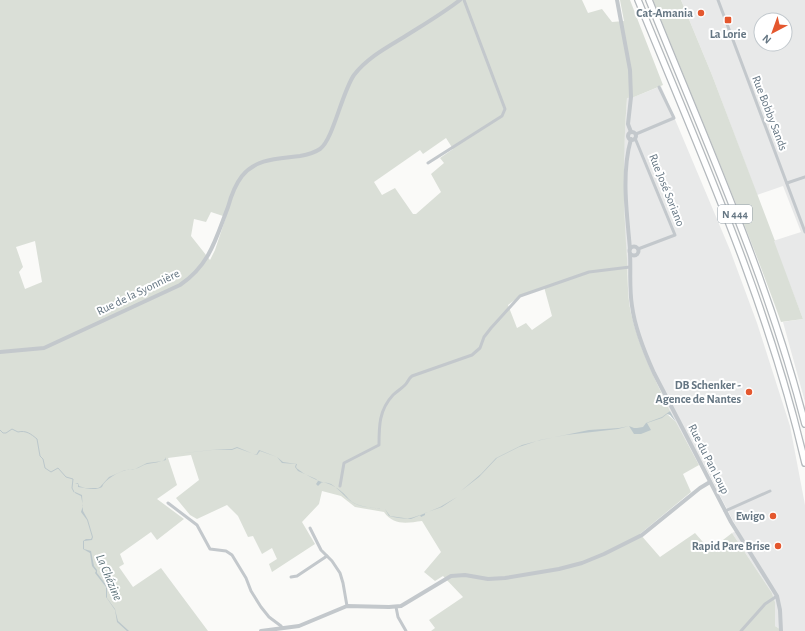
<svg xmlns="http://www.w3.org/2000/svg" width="805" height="631" viewBox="0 0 805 631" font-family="'Alegreya Sans',sans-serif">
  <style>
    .built { fill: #e8e9e9; fill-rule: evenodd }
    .green { fill: #dadfd7; fill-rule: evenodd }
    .water { fill: #bbc7cb }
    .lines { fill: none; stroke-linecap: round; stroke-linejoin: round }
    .stream { stroke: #bbc7cb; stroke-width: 1 }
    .trunk-casing { stroke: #b4b9bd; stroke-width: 8 }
    .minor { stroke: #c3c8cc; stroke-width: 3 }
    .tertiary { stroke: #c3c8cc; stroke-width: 4 }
    .trunk { stroke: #fff; stroke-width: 5.5 }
    .poi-dot { fill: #e4572e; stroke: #fff; stroke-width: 1.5 }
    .labels { text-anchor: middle; stroke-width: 4; stroke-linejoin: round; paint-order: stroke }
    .shield { fill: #fff; stroke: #939fa8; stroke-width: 1 }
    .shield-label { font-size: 11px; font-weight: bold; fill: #657683 }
    .poi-label { font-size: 12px; font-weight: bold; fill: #657683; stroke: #fff; text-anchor: end }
    .street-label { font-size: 12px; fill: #657683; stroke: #fff }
    .water-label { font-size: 13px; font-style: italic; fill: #60757c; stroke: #fff }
  </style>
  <rect width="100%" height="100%" fill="#fafaf8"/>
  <g class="built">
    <path d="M681,0H805V402L783,322L803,319L773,241L801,232L783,186L757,195L712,75ZM761,20H785V44H761Z"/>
    <path d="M661,86L730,250L757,323L790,426L805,505V631H783L775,626V602L772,593L732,533L738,530L703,463L699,465L670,411L646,360L635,328L631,311L625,238L624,148L627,97H634Z"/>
  </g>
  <g class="green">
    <path d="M0,0H582L588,13L602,9L612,22L624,21L620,0H630L663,85L634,97L627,98C623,151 623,205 627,258C628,276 627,295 631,313C639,348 655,379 670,411L667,414L676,422L699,465L683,474L691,492L640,534L660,557L695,533L710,550L732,533L772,593L775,602V626L783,631H431L435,628L429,620L463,597L443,576L435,581L424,572L441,552L422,521C407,523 394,526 384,512L355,507L341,496L322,491L319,504L302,522L315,544L272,572L269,564L277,559L272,548L262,554L253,536L248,537L238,516L227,505L197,519L190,515L176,498L199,480L191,455L168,458L177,485L157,499L184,519L157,540L151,532L120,554L124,564L119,567L133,587L161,568L208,631H0ZM446,138L453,149L440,158L444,163L431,174L441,192L416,214H413L395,188L382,195L374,182L420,150L423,154ZM211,212L226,217L215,250L210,260L191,236L194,219L206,222ZM35,241L42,282L25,289L19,272L23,267L16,247ZM544,287L552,316L532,330L526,323L517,328L508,305L516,299Z"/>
    <path d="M653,0H681L712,75L775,241H774L803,319L781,322C742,213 696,107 653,0Z"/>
  </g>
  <g class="water">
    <path d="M670,411L676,422L670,415L667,414L662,418L647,423L651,430L641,434H634L629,426L618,429L566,435L540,440L519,447L497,458L479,477L461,491L457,497L442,507L425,513V515L421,517L420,515C408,520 401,519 389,516L385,509C376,508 365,508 356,504C349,501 347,496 342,492C337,487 328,483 322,482L318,486L316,484L318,481L316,479L298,471L295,467L296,464L282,463L277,457L260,451L257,455L237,448L232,450H212L167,455L165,457L166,460C160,462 153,463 147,464C143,465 139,468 135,469C132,470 129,469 126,470C117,473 105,479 102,487C95,491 86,488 78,487V484L75,483H78L79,486L85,488H98L100,487L109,477L125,470L135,469L147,463L163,461L165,459V457L167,455L211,450L232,449L237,447L256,455L259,450L277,457L283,462L297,464L296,467C298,471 314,479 319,481C323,483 327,482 331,484C341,490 347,501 358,505C366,508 377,508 385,509L390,516L411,519L440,507L457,497L461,491L481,474L496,458L522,445L541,440L589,430L619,428L629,426L634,428H637L643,427L646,423L662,417Z"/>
    <path d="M75,492L82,495L83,511L88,520L93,537L92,540L84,541V549L91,551L94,566L97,570V573L107,586V598L115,609L118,621L129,631H127L117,622L115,610L106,597V587L95,573L96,571L92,566L90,553L83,549V541L86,539H91L92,537L87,520L81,512L83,506L81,496L75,493Z"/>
  </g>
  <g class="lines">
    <path class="stream" d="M0,430L3,433H6L12,429L18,432C26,430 31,434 37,439L40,456L43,459L45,468L51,472L58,468L66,477L73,479L72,488L74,492"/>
    <g class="trunk-casing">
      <g id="trunk">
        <path d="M638,0C700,152 768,302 805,463"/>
        <path d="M649,0C705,140 768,278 805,424"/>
      </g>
    </g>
    <g class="minor">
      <path d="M718,0L805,232"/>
      <path d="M636,134L674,118L659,87"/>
      <path d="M635,138L675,235L638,249"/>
      <path d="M428,163L502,116L505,109L464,0"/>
      <path d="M787,183L805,177"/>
      <path d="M340,486L344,463L379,445C379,426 379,410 393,395C396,392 401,389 405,385C408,382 408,379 412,376L472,355L480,348L484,337L491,328L520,296L589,272L630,267"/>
      <path d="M168,503L197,525L210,549L226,551L232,555L246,578L251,591L261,607L269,617L281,626L282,628"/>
      <path d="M725,511L770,491"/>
      <path d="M310,528L321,550L332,561L340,573L343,583L347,606"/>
      <path d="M291,577L297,576L327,556"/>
      <path d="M396,607L398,617L406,631"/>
      <path d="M741,631L765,604L777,596"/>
    </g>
    <g class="tertiary">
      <path d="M617,0L630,70L631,97L628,124L631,132"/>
      <circle cx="632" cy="136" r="4"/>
      <circle cx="634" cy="251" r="4.5"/>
      <path d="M630,249C627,213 621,174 631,139"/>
      <path d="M630,254C631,271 629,288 632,306C635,329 644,351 654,373L731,522L777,596L780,610L781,631"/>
      <path d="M0,352L44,348L180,285C210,265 216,238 228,207C231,196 235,185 242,176C257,158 278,159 300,156C306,155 314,153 320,149C333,140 342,92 354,75C367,58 386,48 404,37C423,25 442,14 460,0"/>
      <path d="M261,631L299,626L347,606L389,607L401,606L451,576L465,575L488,579L505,578L559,569L582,563L604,554L642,535L700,488L710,482"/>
    </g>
    <use href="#trunk" class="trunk"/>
  </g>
  <g class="poi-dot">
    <circle cx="701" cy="13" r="4"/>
    <rect x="724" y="16" width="8" height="8" rx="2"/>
    <circle cx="749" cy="392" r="4"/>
    <circle cx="773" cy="516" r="4"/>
    <circle cx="778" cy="546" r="4"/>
  </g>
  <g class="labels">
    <rect class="shield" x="718" y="205" width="34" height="18" rx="3"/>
    <g class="shield-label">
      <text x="735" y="218">N 444</text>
    </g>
    <g class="poi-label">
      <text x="693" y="17">Cat-Amania</text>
      <text x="728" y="38" text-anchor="middle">La Lorie</text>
      <text x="741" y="389">DB Schenker -<tspan x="741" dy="14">Agence de Nantes</tspan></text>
      <text x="765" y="520">Ewigo</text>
      <text x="770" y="550">Rapid Pare Brise</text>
    </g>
    <g class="street-label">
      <text transform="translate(770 113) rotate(69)" y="4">Rue Bobby Sands</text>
      <text transform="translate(667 190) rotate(68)" y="4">Rue José Soriano</text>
      <text transform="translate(138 292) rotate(-26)" y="4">Rue de la Syonnière</text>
      <text transform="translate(709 459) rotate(63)" y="4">Rue du Pan Loup</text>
    </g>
    <g class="water-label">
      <text transform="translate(110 577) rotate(67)" y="5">La Chézine</text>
    </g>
  </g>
  <g transform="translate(773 32) rotate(221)"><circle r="19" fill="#ffffff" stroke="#c1c8cd"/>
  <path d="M0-3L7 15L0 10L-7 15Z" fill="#e4572e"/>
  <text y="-6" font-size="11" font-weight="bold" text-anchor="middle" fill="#657683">N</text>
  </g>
</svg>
